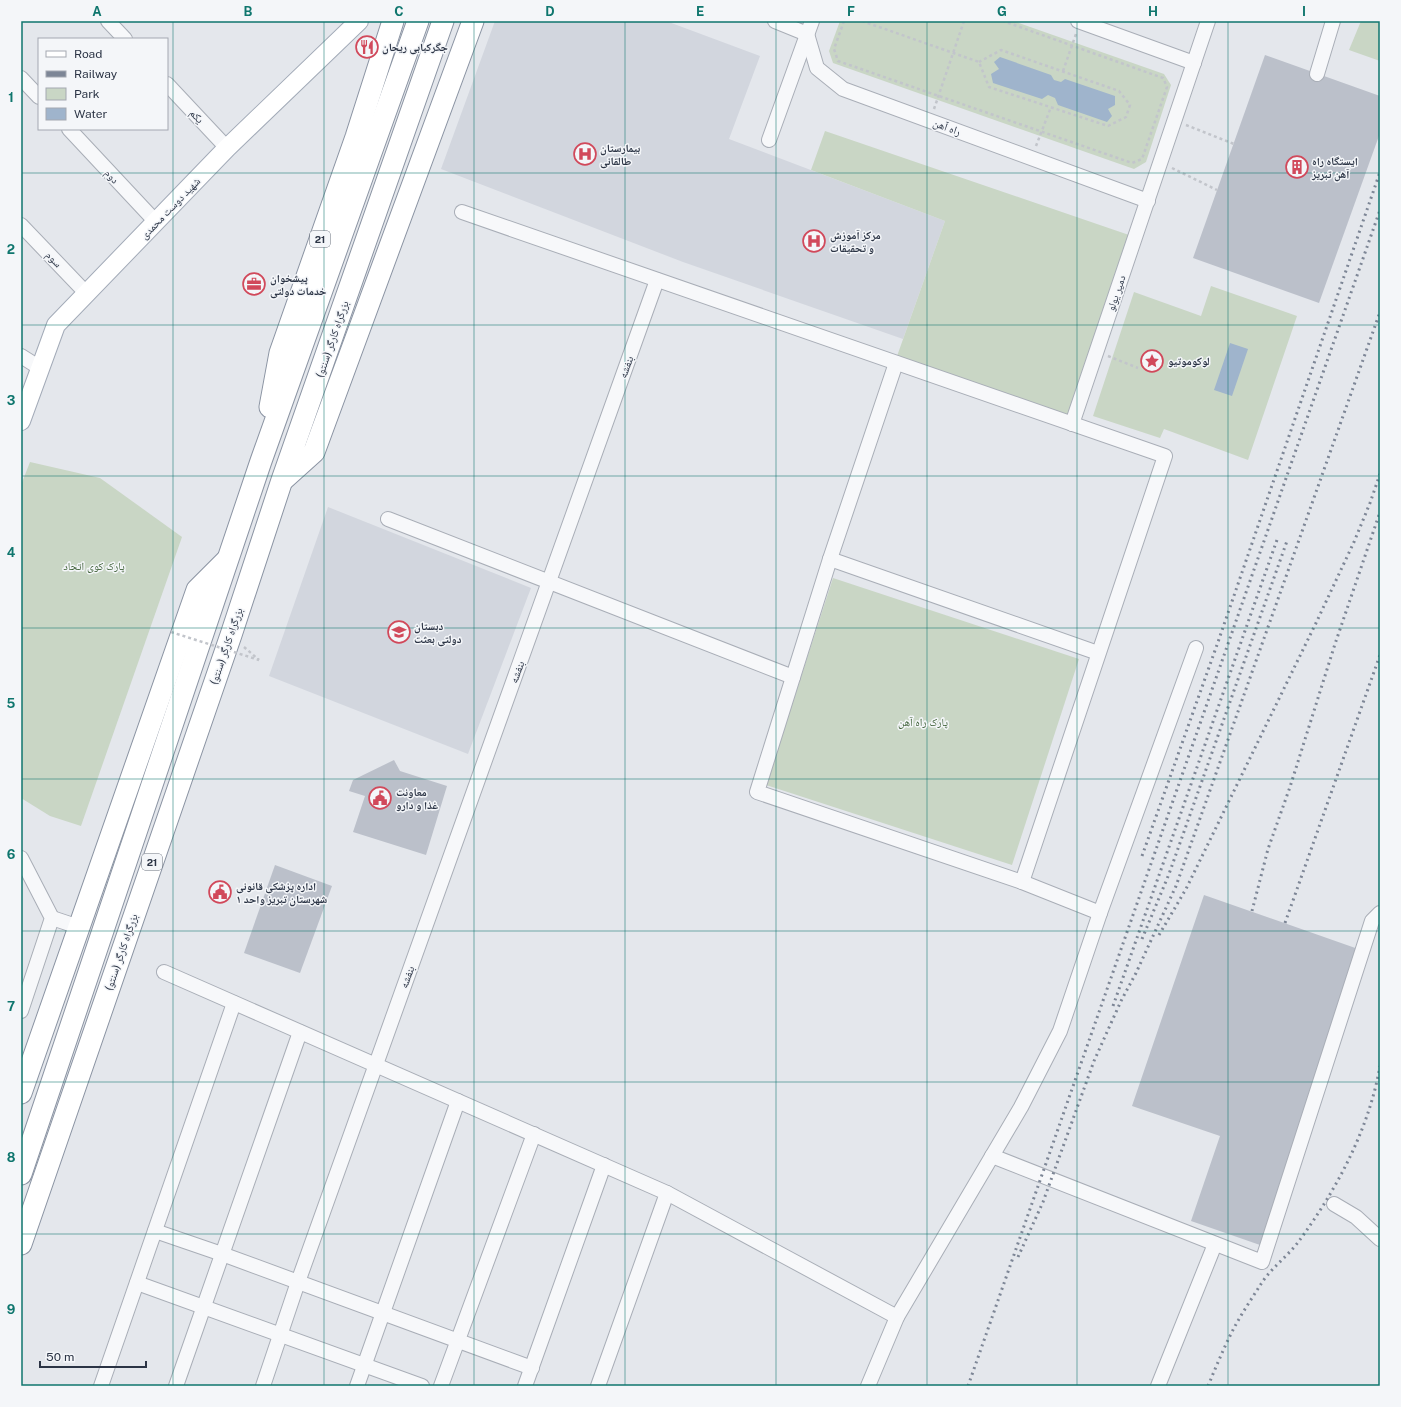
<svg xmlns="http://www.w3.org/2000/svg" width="1401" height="1407" viewBox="0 0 1401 1407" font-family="'Public Sans','Noto Naskh Arabic',sans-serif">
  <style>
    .built { fill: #d2d6de }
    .green { fill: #c9d6c5 }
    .water { fill: #9fb4cc }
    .building { fill: #bbc0ca }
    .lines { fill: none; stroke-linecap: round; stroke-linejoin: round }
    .minor-casing { stroke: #a9aeb7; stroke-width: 16 }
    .major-casing { stroke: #a3abb8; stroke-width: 20 }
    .highway-casing { stroke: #8b94a3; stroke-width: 23 }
    .path { stroke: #c2c5cb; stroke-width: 2.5; stroke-dasharray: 3 3; stroke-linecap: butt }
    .minor { stroke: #f7f8fa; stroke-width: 14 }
    .major { stroke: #fff; stroke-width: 18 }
    .highway { stroke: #fff; stroke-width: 21 }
    .rail { stroke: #7d8696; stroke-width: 3; stroke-dasharray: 2 4; stroke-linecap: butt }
    .path-bridge { stroke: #c2c5cb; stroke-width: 2.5; stroke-dasharray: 3 3; stroke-linecap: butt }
    .grid { fill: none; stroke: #0f766e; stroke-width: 1; stroke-opacity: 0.55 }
    .labels { text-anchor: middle; stroke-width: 3; stroke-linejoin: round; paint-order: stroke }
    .shield { fill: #f4f6f9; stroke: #676e7b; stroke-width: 1 }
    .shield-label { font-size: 10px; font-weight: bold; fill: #2b3445 }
    .poi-label { font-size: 11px; font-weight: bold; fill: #2b3445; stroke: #f4f6f9; text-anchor: start }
    .street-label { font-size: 11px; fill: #2b3445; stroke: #f4f6f9 }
    .park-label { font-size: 11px; fill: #3f6138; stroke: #f4f6f9 }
    .neatline { fill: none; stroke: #0f766e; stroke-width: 1.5 }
    .grid-label { font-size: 13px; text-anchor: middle; font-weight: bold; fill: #0f766e }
  </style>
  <rect width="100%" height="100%" fill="#e4e7ec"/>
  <g class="built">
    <path d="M495,21H666L760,56L729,139L945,221L903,339L683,262L441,169Z"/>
    <path d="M328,507L531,588L468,754L269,676Z"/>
  </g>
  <g class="green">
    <path d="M840,21H1013L1164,74L1171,85L1146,162L1134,169L833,63L829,51Z"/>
    <path d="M1361,21H1380V61L1349,50Z"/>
    <path d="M825,131L1129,235L1069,418L896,359L945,221L811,170Z"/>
    <path d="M1211,286L1297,316L1248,460L1164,429L1160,438L1093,416L1134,292L1201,316Z"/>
    <path d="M30,462L100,478L182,537L81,826L50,816L21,798V485Z"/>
    <path d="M833,578L1079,659L1012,865L766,785Z"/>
  </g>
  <g class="water">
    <path d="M1000,57L1051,75L1054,80L1061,82L1065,79L1115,96V105L1108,109L1112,116L1107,122L1058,105L1055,98L1048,95L1042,99L993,83L991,74L999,69L994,62Z"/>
    <path d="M1230,343L1248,349L1232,396L1214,390Z"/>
  </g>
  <g class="building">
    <path d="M1265,55L1380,96V133L1319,303L1193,258Z"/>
    <path d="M394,760L400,771L447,786L426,855L353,832L365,796L349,791L353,780Z"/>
    <path d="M275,865L332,886L300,973L244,953Z"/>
    <path d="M1204,895L1361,950L1260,1245L1191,1221L1220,1136L1132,1106Z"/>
  </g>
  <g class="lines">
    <g class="minor-casing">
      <g id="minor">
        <path d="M108,21L125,39"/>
        <path d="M775,21L807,34L817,68L843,89L1148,201"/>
        <path d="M1078,21L1194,63"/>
        <path d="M1317,74L1333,21"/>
        <path d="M21,78L39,97"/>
        <path d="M167,84L227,148"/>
        <path d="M69,129L156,222"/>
        <path d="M769,140L812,21"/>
        <path d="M462,212L1165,456L1022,882"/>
        <path d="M21,225L87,294"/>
        <path d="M21,356L40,368"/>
        <path d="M896,363L830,559L757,792L1022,882L1100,913"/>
        <path d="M1072,424L1208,21"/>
        <path d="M388,519L793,677"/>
        <path d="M830,559L1098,653"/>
        <path d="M21,858L52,918L21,1011"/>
        <path d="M52,918L79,927"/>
        <path d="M164,972L667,1193L598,1386"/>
        <path d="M992,1156L1262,1262L1372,921L1380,913"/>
        <path d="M667,1193L897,1317"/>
        <path d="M1334,1204L1356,1217L1380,1239"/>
        <path d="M155,1231L222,1254L532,1368"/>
        <path d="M137,1283L422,1386"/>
        <path d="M101,1386L234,1003"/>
        <path d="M176,1386L300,1032"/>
        <path d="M263,1386L298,1282L657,280"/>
        <path d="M357,1386L458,1101"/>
        <path d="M441,1386L534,1134"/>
        <path d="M525,1386L604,1165"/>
        <path d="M868,1386L897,1317L1021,1107L1060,1031L1100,913L1196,648"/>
        <path d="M1158,1386L1215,1244"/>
      </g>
    </g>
    <g class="major-casing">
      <path id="major" d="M21,421L56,325L227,148L359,21"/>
    </g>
    <g class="highway-casing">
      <g id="highway">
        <path d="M270,407L280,353L356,137L393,21"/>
        <path d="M284,479L314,452L473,21"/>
        <path d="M21,1093L197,590L226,561"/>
        <path d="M21,1174L261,461L418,21"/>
        <path d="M21,1244L231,635L282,480L443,21"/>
      </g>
    </g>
    <g class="path">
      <path d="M844,21L834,49L838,61L1132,163L1142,159L1167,87L1163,78L1003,21"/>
      <path d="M862,21L979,62L989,87L1108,126L1126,117L1130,105L1119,91L1001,50L979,62"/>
      <path d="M1063,71L1076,34"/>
      <path d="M934,109L964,21"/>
      <path d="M1186,125L1234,144"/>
      <path d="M1036,146L1051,107"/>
      <path d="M1172,168L1217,190"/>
      <path d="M1108,356L1138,368"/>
      <path d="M244,647L259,660"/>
    </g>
    <use href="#minor" class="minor"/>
    <use href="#major" class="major"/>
    <use href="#highway" class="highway"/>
    <g class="rail">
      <path d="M1142,856L1218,642L1380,172"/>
      <path d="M1252,911L1268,849L1290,787L1335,644L1380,512"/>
      <path d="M1285,923L1380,655"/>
      <path d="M1159,935L1186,889L1316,623L1354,542L1370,503L1380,474"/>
      <path d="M1142,939L1169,874L1287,541"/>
      <path d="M1113,1006L1278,537"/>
      <path d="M1018,1257L1043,1202L1094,1061L1121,1001L1136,973L1176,886L1380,312"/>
      <path d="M968,1386L1380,210"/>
      <path d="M1208,1386C1216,1367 1224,1347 1234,1328C1242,1313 1252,1298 1261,1284C1271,1268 1288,1256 1299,1241C1337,1189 1369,1129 1380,1066"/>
    </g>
    <path class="path-bridge" d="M171,632L259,660"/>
  </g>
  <path class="grid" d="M173,21V1386M324,21V1386M474,21V1386M625,21V1386M776,21V1386M927,21V1386M1077,21V1386M1228,21V1386M21,173H1380M21,325H1380M21,476H1380M21,628H1380M21,779H1380M21,931H1380M21,1082H1380M21,1234H1380"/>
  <defs>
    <g id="restaurant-ring" transform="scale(1.15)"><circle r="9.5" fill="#f4f6f9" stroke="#d1495b" stroke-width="1.5"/><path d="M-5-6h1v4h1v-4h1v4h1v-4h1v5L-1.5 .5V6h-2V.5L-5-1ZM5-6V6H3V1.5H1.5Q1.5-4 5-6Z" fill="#d1495b"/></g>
    <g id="hospital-ring" transform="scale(1.15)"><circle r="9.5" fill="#f4f6f9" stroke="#d1495b" stroke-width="1.5"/><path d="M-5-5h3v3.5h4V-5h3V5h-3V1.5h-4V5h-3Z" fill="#d1495b"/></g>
    <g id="building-ring" transform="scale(1.15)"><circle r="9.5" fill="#f4f6f9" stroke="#d1495b" stroke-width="1.5"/><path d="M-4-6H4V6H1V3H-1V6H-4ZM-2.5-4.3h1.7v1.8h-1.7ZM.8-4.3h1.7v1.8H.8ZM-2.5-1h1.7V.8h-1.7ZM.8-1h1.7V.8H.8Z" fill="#d1495b"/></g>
    <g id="office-ring" transform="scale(1.15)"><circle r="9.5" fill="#f4f6f9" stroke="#d1495b" stroke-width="1.5"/><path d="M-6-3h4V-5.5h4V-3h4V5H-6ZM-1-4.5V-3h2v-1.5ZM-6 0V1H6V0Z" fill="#d1495b"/></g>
    <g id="sight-ring" transform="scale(1.15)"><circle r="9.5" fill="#f4f6f9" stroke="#d1495b" stroke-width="1.5"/><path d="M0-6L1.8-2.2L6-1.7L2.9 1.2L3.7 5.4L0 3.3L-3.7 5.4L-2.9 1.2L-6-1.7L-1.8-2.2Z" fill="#d1495b"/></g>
    <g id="school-ring" transform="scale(1.15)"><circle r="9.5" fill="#f4f6f9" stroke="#d1495b" stroke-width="1.5"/><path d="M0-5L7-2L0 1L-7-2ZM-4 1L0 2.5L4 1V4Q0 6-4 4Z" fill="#d1495b"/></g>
    <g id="civic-ring" transform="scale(1.15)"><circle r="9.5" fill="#f4f6f9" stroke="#d1495b" stroke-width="1.5"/><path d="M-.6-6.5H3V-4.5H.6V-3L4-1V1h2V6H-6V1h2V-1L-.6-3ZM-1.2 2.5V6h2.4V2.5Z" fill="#d1495b"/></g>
  </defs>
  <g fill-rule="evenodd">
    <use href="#restaurant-ring" x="367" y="47"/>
    <use href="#hospital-ring" x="585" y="154"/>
    <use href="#building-ring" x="1297" y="167"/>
    <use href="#hospital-ring" x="814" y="241"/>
    <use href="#office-ring" x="254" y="284"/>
    <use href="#sight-ring" x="1152" y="361"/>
    <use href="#school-ring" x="399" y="632"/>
    <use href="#civic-ring" x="380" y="798"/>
    <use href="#civic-ring" x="220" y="892"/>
  </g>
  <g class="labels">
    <g class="shield">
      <rect x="310" y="231" width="20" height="16" rx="3"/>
      <rect x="142" y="854" width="20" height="16" rx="3"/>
    </g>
    <g class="shield-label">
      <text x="320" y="243">21</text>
      <text x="152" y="866">21</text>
    </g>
    <g class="poi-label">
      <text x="382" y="51">جگرکبابی ریحان</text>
      <text x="600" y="152">بیمارستان<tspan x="600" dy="13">طالقانی</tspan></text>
      <text x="1312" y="165">ایستگاه راه<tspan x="1312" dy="13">آهن تبریز</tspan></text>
      <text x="830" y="239">مرکز آموزش<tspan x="830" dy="13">و تحقیقات</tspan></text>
      <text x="270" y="282">پیشخوان<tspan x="270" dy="13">خدمات دولتی</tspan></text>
      <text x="1168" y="365">لوکوموتیو</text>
      <text x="414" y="630">دبستان<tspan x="414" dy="13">دولتی بعثت</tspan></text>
      <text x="396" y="796">معاونت<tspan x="396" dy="13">غذا و دارو</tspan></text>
      <text x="236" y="890">اداره پزشکی قانونی<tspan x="236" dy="13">شهرستان تبریز واحد ۱</tspan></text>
    </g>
    <g class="street-label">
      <text transform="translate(197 116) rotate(47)" y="4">یکم</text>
      <text transform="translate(947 127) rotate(20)" y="4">راه آهن</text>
      <text transform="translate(112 176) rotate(47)" y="4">دوم</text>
      <text transform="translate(170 208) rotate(-46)" y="4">شهید دوست محمدی</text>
      <text transform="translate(54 259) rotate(46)" y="4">سوم</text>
      <text transform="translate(1116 293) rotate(-71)" y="4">دمیر یولو</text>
      <text transform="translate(332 339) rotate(-71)" y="4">بزرگراه کارگر (سنتو)</text>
      <text transform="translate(626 367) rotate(-70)" y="4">بنفشه</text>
      <text transform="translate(226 646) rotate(-71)" y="4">بزرگراه کارگر (سنتو)</text>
      <text transform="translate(517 672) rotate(-70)" y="4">بنفشه</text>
      <text transform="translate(121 952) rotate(-71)" y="4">بزرگراه کارگر (سنتو)</text>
      <text transform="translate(407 977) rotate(-70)" y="4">بنفشه</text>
    </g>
    <g class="park-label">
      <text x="94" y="570">پارک کوی اتحاد</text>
      <text x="923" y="726">پارک راه آهن</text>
    </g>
  </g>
  <rect width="1401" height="1407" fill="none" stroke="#f4f6f9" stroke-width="44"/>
  <rect x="38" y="38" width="130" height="92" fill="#f4f6f9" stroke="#a4a8b1"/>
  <rect x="46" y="51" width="20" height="6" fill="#ffffff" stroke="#a4a8b1"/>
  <text x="74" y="58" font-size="12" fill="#2b3445">Road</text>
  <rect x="46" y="71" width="20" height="6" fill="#7d8696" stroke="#a4a8b1"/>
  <text x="74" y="78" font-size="12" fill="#2b3445">Railway</text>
  <rect x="46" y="88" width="20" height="12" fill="#c9d6c5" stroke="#a4a8b1"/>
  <text x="74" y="98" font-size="12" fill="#2b3445">Park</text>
  <rect x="46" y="108" width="20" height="12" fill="#9fb4cc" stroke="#a4a8b1"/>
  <text x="74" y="118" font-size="12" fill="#2b3445">Water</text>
  <path d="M40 1361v6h106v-6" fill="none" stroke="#2b3445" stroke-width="2"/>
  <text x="46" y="1361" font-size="12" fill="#2b3445" stroke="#f4f6f9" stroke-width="3" paint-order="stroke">50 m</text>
  <rect x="22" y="22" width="1357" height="1363" class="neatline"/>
  <g class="grid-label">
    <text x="97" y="16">A</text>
    <text x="248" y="16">B</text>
    <text x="399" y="16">C</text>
    <text x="550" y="16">D</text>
    <text x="700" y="16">E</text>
    <text x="851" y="16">F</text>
    <text x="1002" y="16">G</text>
    <text x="1153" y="16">H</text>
    <text x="1304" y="16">I</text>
    <text x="11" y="102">1</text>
    <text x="11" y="254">2</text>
    <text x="11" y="405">3</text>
    <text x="11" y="557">4</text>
    <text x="11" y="708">5</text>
    <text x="11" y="859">6</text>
    <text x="11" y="1011">7</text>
    <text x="11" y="1162">8</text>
    <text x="11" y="1314">9</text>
  </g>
</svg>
